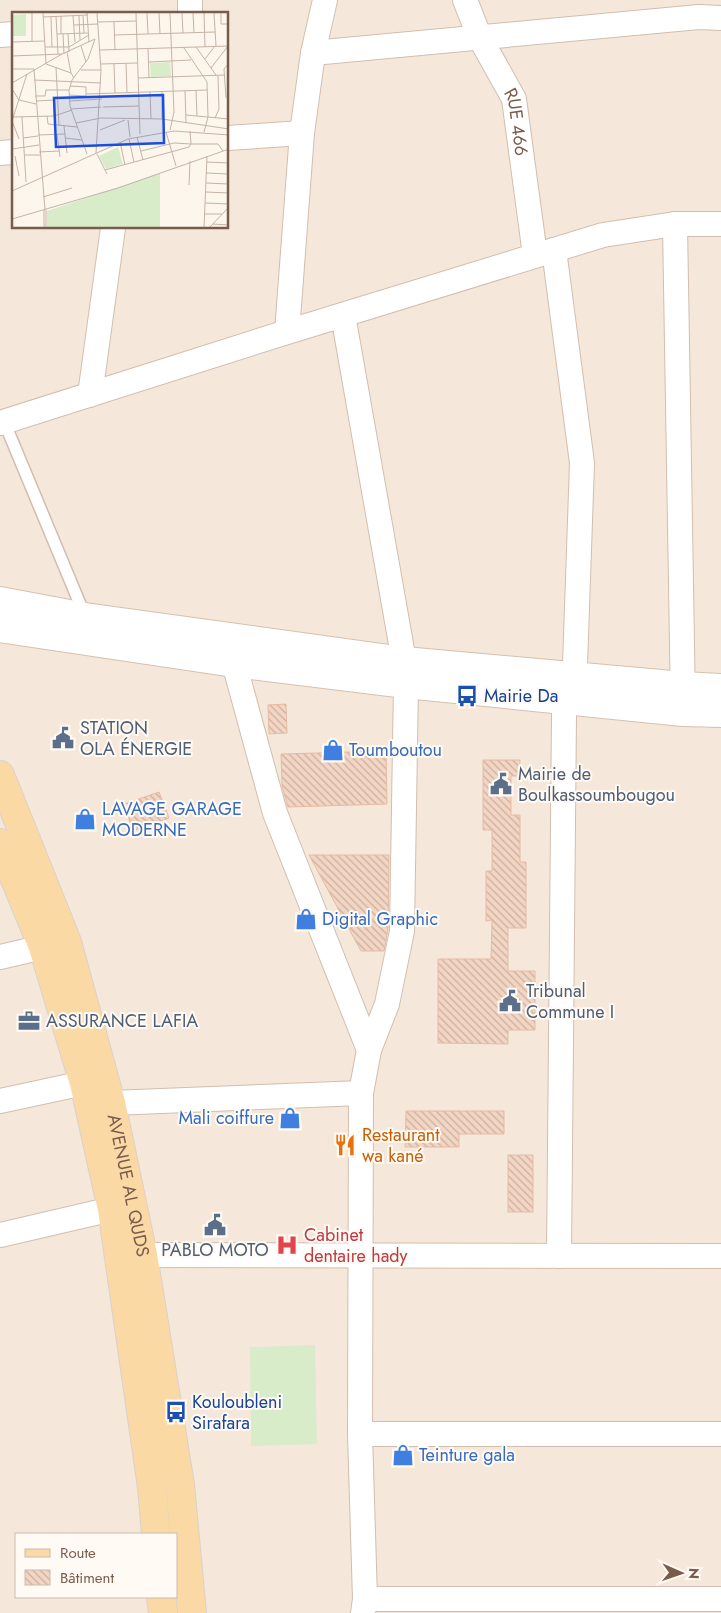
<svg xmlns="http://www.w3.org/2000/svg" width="721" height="1613" viewBox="0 0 721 1613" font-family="Jost,sans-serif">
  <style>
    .residential { fill: #f5e8da; fill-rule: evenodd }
    .garden { fill: #d8ecc9 }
    .building { fill: url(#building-back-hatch); stroke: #e6bba3 }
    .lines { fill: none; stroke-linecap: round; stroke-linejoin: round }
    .lane-casing { stroke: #d1beb0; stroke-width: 14 }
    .street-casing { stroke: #d1beb0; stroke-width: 26 }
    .secondary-casing { stroke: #d6c0b0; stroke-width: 30 }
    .primary-casing { stroke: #dad1cd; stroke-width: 30 }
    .lane { stroke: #fff; stroke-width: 11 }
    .street { stroke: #fff; stroke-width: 24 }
    .secondary { stroke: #fff; stroke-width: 28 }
    .primary { stroke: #fbd9a5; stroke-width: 28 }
    .labels { text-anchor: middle; stroke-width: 4; stroke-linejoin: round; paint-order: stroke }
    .street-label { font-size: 18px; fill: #7a5c4d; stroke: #fffaf3 }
    .transit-label { font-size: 18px; fill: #164399; stroke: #fffaf3; text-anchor: start }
    .service-label { font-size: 18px; fill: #4e5e75; stroke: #fffaf3; text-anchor: start }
    .shop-label { font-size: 18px; fill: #366cbe; stroke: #fffaf3; text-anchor: start }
    .food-label { font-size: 18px; fill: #c56008; stroke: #fffaf3; text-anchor: start }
    .health-label { font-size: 18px; fill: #be3a42; stroke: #fffaf3; text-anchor: start }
    .inset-road { fill: none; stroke: #c5b3a7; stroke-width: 1 }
    .view { fill: #1d4ed8; fill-opacity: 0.15; stroke: #1d4ed8; stroke-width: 2.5 }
    .inset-edge { fill: none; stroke: #7a5c4d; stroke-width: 2.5 }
  </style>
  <defs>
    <pattern id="building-back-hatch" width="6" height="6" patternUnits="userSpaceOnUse" patternTransform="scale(1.25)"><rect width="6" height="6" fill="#f3d5c3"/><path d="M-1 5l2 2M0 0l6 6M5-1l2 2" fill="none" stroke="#cab0a1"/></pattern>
  </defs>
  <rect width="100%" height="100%" fill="#fdf6ec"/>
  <path class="residential" d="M0,0H721V1613H0ZM14,14H228V228H14ZM16,1534H176V1597H16Z"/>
  <path class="garden" d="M315,1345L317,1444L251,1446L250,1347Z"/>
  <g class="building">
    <path d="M286,704L287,733L269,734L268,705Z"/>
    <path d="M386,751L387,804L288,807L282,786L281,754Z"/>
    <path d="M483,760H520V776H511V815H520V862H526V928H508V971H535V1030H508V1044L438,1043V959H491L492,920L486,921V871H492V830H483Z"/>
    <path d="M159,792L169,818L133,831L124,804Z"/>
    <path d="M309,855H389L388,929L384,951H361Z"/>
    <path d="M406,1111H504V1134H459V1147H405Z"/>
    <rect x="508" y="1155" width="25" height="57"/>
  </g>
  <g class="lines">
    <g class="lane-casing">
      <path id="lane" d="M3,419L85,616"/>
    </g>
    <g class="street-casing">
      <g id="street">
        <path d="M190,0V14"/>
        <path id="s1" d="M465,0L480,38L514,99L535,255"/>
        <path d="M0,35L14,34"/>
        <path d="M313,53L699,17L721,18"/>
        <path d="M228,138L302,133"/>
        <path d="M0,153L14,152"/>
        <path d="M675,224L683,705"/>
        <path d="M554,250L582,463L574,694"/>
        <path d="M343,315L404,661L406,684L402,931L387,1004L369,1050L361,1093L360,1434L365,1599L363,1613"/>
        <path d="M287,332L302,133L313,53L325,0"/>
        <path d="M90,395L113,228"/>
        <path d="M0,423L287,332L603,235L675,224H721"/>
        <path d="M234,663L275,813L369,1050"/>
        <path d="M0,957L43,947"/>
        <path d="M0,1101L84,1083"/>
        <path d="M111,1103L361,1093"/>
        <path d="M0,1235L112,1209"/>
        <path d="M143,1255L721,1256"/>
        <path d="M559,1256L564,715"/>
        <path d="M360,1434H721"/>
        <path d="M365,1599H721"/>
      </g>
    </g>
    <g class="secondary-casing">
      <g id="secondary">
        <path d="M0,601L85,617L404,661L683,686L721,688"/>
        <path d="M0,628L234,663L406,684L683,712L721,713"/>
      </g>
    </g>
    <g class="primary-casing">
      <g id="primary">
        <path id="s2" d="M0,775L67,942L111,1103L143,1255L180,1485L192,1613"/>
        <path d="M0,843L43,947L84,1083L112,1209L152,1487L156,1534"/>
        <path d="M161,1597L163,1613"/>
      </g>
    </g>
    <use href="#lane" class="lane"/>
    <use href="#street" class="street"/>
    <use href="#secondary" class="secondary"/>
    <use href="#primary" class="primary"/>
  </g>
  <defs>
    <g id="bus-bare" transform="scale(1.725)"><path d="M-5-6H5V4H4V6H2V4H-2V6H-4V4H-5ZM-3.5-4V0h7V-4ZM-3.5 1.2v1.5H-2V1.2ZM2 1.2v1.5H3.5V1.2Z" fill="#1a4fb4" stroke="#fffaf3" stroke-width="2.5" paint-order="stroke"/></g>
    <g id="civic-bare" transform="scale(1.725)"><path d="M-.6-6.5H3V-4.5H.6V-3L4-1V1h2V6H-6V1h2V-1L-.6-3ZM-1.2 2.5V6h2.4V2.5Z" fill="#5c6f8a" stroke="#fffaf3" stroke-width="2.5" paint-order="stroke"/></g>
    <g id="shop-bare" transform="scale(1.725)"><path d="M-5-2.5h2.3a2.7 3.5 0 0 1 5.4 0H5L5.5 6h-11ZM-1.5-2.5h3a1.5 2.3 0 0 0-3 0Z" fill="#3f7fe0" stroke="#fffaf3" stroke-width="2.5" paint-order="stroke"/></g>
    <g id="office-bare" transform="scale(1.725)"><path d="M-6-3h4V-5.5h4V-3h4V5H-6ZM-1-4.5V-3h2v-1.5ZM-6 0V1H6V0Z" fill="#5c6f8a" stroke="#fffaf3" stroke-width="2.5" paint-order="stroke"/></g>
    <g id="restaurant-bare" transform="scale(1.725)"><path d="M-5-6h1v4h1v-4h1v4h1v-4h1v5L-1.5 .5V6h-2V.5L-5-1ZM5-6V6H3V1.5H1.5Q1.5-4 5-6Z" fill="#e8710a" stroke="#fffaf3" stroke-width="2.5" paint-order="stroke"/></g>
    <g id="hospital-bare" transform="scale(1.725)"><path d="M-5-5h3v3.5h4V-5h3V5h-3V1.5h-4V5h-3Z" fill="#e0444e" stroke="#fffaf3" stroke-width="2.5" paint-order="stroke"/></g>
  </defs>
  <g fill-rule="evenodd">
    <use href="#bus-bare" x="467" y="696"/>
    <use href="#civic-bare" x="63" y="738"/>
    <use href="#shop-bare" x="333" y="750"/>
    <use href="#civic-bare" x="501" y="784"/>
    <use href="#shop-bare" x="85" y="819"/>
    <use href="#shop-bare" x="306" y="919"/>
    <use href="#civic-bare" x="510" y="1001"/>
    <use href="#office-bare" x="29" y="1021"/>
    <use href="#shop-bare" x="290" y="1118"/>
    <use href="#restaurant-bare" x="345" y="1145"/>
    <use href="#civic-bare" x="215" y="1225"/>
    <use href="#hospital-bare" x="287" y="1245"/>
    <use href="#bus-bare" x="176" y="1412"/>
    <use href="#shop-bare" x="403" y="1455"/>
  </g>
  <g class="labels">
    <g class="street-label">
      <text dy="6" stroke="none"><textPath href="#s1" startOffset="134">RUE 466</textPath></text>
      <text dy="6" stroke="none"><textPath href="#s2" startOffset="431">AVENUE AL QUDS</textPath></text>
    </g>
    <g class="transit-label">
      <text x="484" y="702">Mairie Da</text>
      <text x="192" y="1408">Kouloubleni<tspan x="192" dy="21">Sirafara</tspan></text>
    </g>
    <g class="service-label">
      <text x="80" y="734">STATION<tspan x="80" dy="21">OLA ÉNERGIE</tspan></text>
      <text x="518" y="780">Mairie de<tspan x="518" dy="21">Boulkassoumbougou</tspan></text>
      <text x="526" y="997">Tribunal<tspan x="526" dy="21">Commune I</tspan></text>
      <text x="46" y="1027">ASSURANCE LAFIA</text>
      <text x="215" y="1256" text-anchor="middle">PABLO MOTO</text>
    </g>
    <g class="shop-label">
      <text x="349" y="756">Toumboutou</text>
      <text x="102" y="815">LAVAGE GARAGE<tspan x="102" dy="21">MODERNE</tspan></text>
      <text x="322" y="925">Digital Graphic</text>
      <text x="274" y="1124" text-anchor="end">Mali coiffure</text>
      <text x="419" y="1461">Teinture gala</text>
    </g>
    <g class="food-label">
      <text x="362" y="1141">Restaurant<tspan x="362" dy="21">wa kané</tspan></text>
    </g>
    <g class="health-label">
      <text x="304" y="1241">Cabinet<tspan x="304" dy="21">dentaire hady</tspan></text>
    </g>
  </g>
  <g transform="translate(12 12)">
    <rect width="216" height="216" fill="#fdf6ec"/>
    <path d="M106,135L111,152L94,157L87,144ZM148,161V216H35V199Z" fill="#d8ecc9"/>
    <path d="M14,2V24H0V3ZM158,50L159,64L139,65L138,51Z" fill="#d8ecc9"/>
    <path class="inset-road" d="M20,1V29M31,1L34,52L59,61L62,66M75,1L77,30M124,1L128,122M135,1L136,22M147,1L148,22M158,1L162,100L158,118M170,1L171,21M181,1L182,21M192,1L193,35M202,1L204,34M209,1V12H217M44,4L46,42M49,4V22M61,4L63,30M67,4L68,28M71,4L72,21M31,5L76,3M39,5L40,35M86,10L124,9M102,10L103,38M62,13L86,12M45,22L76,21M51,22L52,42M56,22L57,40M102,23L203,20M0,30L32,29M69,34L74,50M33,35H57L77,23M184,35L204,63M136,36L137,66M172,36L195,70L196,105L192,120M88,38L217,34M55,40L59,61M0,44L50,42L83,27M193,47L203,34M137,50L179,48M114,51L115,80M89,52L125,51M102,52L103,81M44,55L47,114M199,56L216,34M0,57H22L33,198M69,58H89M126,66L213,63M22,68L89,71M0,71L50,42M0,77L7,88L24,92M184,78L185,104M150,79V106M173,79L174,110M138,80L139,107M74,82L195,78M57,83L74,84V75L58,74M23,84H33L34,78H57M214,86L212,57L217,51M24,89L43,88M57,89L90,87M91,95L127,94M59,97L89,95M174,103L217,107M35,104L36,112L65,115M0,105L42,104L60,98M10,105L14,170M203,106L207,97L206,64M116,108L118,125M0,109L15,62M0,109L7,127M64,111L89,106L150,107L217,117M52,114L55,141M88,118L113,108M154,120L164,154M45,122L48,145M26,123L53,122M125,125L131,148M11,126L26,124M53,126L70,128M117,127L122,150M108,130L113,153M0,137L27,133M129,139L162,131L179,132L178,119M27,140L47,139M84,141L89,58L85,1M75,142L58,94L57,78L60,68L76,47L83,27M85,142L95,162M12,143H28M3,144L7,164M195,150L217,151M93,158L177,135L179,132H206L211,139M194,161L217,162M194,171L217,172M177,173L178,149M0,179L116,127L162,119L217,123M194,180L217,181M31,185L60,176M193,191L217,192M193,202H210M0,207L106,176L217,137M201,212L217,213M32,216V198M34,216V198M192,216L195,144M197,216L217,195"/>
    <path class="view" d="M151,83L152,131L44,135L42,86Z"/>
    <rect width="216" height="216" class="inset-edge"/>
  </g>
  <rect x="15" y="1533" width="162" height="65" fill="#fffaf3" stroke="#cabbb1"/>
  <rect x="25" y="1549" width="25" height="8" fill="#fbd9a5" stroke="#cabbb1"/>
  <text x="60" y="1558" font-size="15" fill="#7a5c4d">Route</text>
  <rect x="25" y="1570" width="25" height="15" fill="url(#building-back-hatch)" stroke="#cabbb1"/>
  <text x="60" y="1583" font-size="15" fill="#7a5c4d">Bâtiment</text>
  <g transform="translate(681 1573) rotate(92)" stroke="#fffaf3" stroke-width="4" paint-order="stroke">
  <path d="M0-4L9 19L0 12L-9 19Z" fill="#7a5c4d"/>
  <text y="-8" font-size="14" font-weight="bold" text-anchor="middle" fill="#7a5c4d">N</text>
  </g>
</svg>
